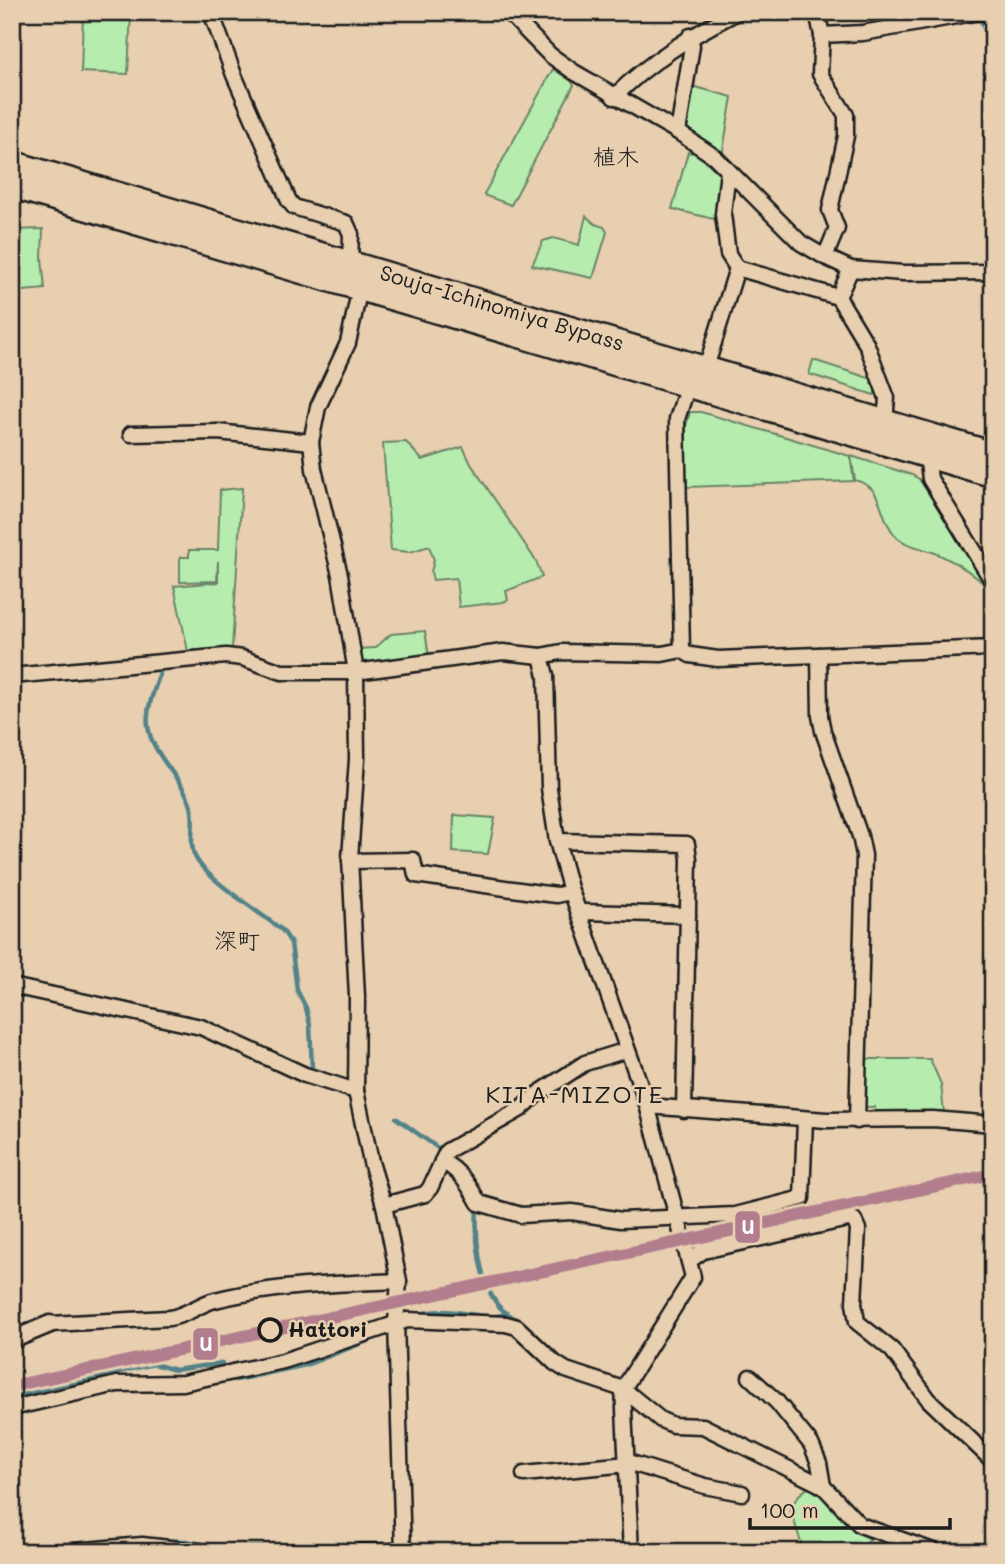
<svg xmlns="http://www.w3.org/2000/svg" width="1005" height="1564" viewBox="0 0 1005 1564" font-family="Mali,'Klee One',sans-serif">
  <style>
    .green { fill: #b6edaf; stroke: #698466; stroke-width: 2 }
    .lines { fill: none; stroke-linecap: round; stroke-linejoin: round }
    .stream { stroke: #538388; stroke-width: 4.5 }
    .minor-casing { stroke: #1c1c1c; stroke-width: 19 }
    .tertiary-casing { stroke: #1c1c1c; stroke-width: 21 }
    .trunk-casing { stroke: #1c1c1c; stroke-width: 28 }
    .minor { stroke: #e7cfb0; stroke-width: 14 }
    .tertiary { stroke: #e7cfb0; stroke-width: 16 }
    .trunk { stroke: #e7cfb0; stroke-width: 23 }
    .rail-1-casing { stroke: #e7cfb0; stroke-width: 18 }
    .rail-1 { stroke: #b27e8d; stroke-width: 12 }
    .stop-dot { fill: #e7cfb0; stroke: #1c1c1c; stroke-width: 3.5 }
    .labels { text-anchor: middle; stroke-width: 5; stroke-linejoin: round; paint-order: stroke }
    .street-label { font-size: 21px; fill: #1c1c1c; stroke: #e7cfb0 }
    .stop-label { font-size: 21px; font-weight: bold; fill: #1c1c1c; stroke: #e7cfb0; text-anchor: start }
    .neighbourhood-label { font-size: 23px; fill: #1c1c1c; stroke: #e7cfb0 }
    .quarter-label { font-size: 24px; letter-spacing: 2px; fill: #1c1c1c; stroke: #e7cfb0 }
    .line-badge { stroke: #e7cfb0; stroke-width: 2.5 }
    .badge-label { font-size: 19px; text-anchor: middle; font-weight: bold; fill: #fff }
  </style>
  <rect width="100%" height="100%" fill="#e7cfb0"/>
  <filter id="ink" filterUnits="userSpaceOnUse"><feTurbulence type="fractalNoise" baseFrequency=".0143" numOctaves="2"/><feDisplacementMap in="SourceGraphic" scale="14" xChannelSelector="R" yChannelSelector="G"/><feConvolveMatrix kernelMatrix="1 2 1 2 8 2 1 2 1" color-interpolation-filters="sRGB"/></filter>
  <g filter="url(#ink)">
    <g class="green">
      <path d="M88,12H131L128,74L81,72L83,15H88Z"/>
      <path d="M553,69L570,80L574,85L511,205L486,196L484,194Z"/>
      <path d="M688,85L732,97L722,156L681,129Z"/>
      <path d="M692,149L722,176L718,220L672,209L688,152L691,153Z"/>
      <path d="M586,216L595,224L604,227L607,232L593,278L532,265L543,241L553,238L579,245Z"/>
      <path d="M43,229L42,258L45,289L12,292V230Z"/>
      <path d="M813,360L872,379L871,383L877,386L874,395L809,374Z"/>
      <path d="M690,412H701L850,456L854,481L686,487V426Z"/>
      <path d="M406,442L422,460L463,447L471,464L536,561L542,577L506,591L508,600L503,602L459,607L456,578L433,580L431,572L434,560L429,546L410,552L391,550L383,443Z"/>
      <path d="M851,456L912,475L919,479L939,509L943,510L986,579L989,589C976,575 957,563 940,555C926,548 905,547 895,535C877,515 886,488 855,480Z"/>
      <path d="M242,488L232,648L188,651L174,586L218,582V561L217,581L180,582V557H189V550H218L220,490Z"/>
      <path d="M425,631L429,657L361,667L357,649L375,648L391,634Z"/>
      <path d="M454,815L495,818L488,854L453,852Z"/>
      <path d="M862,1059H930L941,1084L944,1114H875V1107H861Z"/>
      <path d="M810,1486L817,1494L819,1493C834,1512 847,1528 870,1539L859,1552H804L790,1508L799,1495Z"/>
    </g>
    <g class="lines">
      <g class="stream">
        <path d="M978,14L993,48"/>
        <path d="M160,673C156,686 149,701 148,714C143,749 182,775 191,806C197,826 185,845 199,863C214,884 261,913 283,931L291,943L297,990L306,1008L310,1025L312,1069L331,1076"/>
        <path d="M396,1118L442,1151"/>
        <path d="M477,1209C475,1239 479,1280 497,1304C503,1313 514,1316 522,1324"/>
        <path d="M415,1314C424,1313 434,1311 444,1311C464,1311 488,1321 507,1313"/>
        <path d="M236,1380L306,1365L378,1337"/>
        <path d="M12,1396L154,1364L175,1370L222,1363"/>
        <path d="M157,1540L186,1541L225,1548L361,1546"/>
      </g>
      <g class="minor-casing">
        <g id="minor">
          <path d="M211,12L234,75L289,201L294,207L346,223L351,234L350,263L360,288L348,343L318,407L311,442L314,469L340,575L356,672L357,759L350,858L357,997L356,1091L371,1162L384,1205L399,1281L396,1322L403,1552"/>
          <path d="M508,12L550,55L574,72L678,132L715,157L801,243L825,257L851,269L903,273L993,272"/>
          <path d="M817,12L822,35L820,74L846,115V136L830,210L837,228L825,257"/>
          <path d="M822,35L863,33L979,12"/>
          <path d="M614,97C651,60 691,36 737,12"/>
          <path d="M678,132L692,46L690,36"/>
          <path d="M737,268L838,297"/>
          <path d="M851,269L838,297L867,345L887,398L885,422"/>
          <path d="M131,434L218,432L311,442"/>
          <path d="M927,455L930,479L993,582"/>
          <path d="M682,650L677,419L688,385L706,368L737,268L728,254L723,214L728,171"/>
          <path d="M819,655L820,716L823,731L860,836L864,855L857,1121"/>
          <path d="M541,656L546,676L549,788L557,841L570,888L646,1101L693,1277L623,1389L631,1552"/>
          <path d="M12,676L226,656L242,658L282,672H356L503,652L541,656L561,652L662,654L682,650L690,655L718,659L993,648"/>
          <path d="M557,841L687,844L689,859L684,1110"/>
          <path d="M350,861L413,860L416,875L540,893L557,895L571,892"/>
          <path d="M580,914L584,912L688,915"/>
          <path d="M12,986L201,1027L305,1075L356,1091"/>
          <path d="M648,1106L826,1120L933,1119L993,1124"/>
          <path d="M442,1161C460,1171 469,1185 479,1203L521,1215L572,1212L621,1220L735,1215L802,1198L805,1119"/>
          <path d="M384,1205L425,1194L430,1188L447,1151L521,1109L536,1095L585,1063L627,1050"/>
          <path d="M689,1261L703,1251L848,1219L854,1220L858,1229L854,1303L857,1322L892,1350L929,1400L993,1461"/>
          <path d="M50,1324L169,1318C186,1316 199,1304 215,1300C275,1285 337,1284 399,1281"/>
          <path d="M750,1377L777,1402L811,1444L819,1463L823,1486L860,1525L936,1552"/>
          <path d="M12,1408L117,1384L183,1383L283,1361L407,1320L506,1324L517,1327L555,1363L566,1370L623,1389L661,1420L673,1425L703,1426L823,1486"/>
          <path d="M628,1462L705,1486L742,1493"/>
          <path d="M524,1474L628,1464"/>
          <path d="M63,1552L142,1545L205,1552"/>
          <path d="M359,1552L403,1551"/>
        </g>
      </g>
      <g class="tertiary-casing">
        <path id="tertiary" d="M12,1340L50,1324"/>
      </g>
      <g class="trunk-casing">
        <g id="trunk">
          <path id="s1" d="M12,163L993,454"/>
          <path d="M12,186L993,475"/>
        </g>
      </g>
      <use href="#minor" class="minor"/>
      <use href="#tertiary" class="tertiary"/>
      <use href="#trunk" class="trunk"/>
      <g class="rail-1-casing">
        <path id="rail-1" d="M12,1386L993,1174"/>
      </g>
      <use href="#rail-1" class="rail-1"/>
    </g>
  </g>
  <circle class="stop-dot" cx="270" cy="1330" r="11"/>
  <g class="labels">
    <g class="street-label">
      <text dy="7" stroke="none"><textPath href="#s1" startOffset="511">Souja-Ichinomiya Bypass</textPath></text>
    </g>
    <g class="stop-label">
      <text x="288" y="1337">Hattori</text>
    </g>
    <g class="neighbourhood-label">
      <text x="616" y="165">植木</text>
      <text x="237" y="949">深町</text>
    </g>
    <g class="quarter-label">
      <text x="575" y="1103">KITA-MIZOTE</text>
    </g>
  </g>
  <g class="line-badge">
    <rect x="734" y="1210" width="27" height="34" rx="7" fill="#b27e8d"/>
    <rect x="192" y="1327" width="27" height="34" rx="7" fill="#b27e8d"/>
  </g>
  <g class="badge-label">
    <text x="748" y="1234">U</text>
    <text x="206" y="1351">U</text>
  </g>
  <rect width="1005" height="1564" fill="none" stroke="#e7cfb0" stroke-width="42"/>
  <rect x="21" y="21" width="963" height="1522" fill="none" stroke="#1c1c1c" stroke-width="2.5" filter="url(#ink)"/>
  <path d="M750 1518v10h200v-10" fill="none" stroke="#1c1c1c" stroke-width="3.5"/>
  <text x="760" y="1518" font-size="21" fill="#1c1c1c" stroke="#e7cfb0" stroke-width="5" paint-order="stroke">100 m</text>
</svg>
